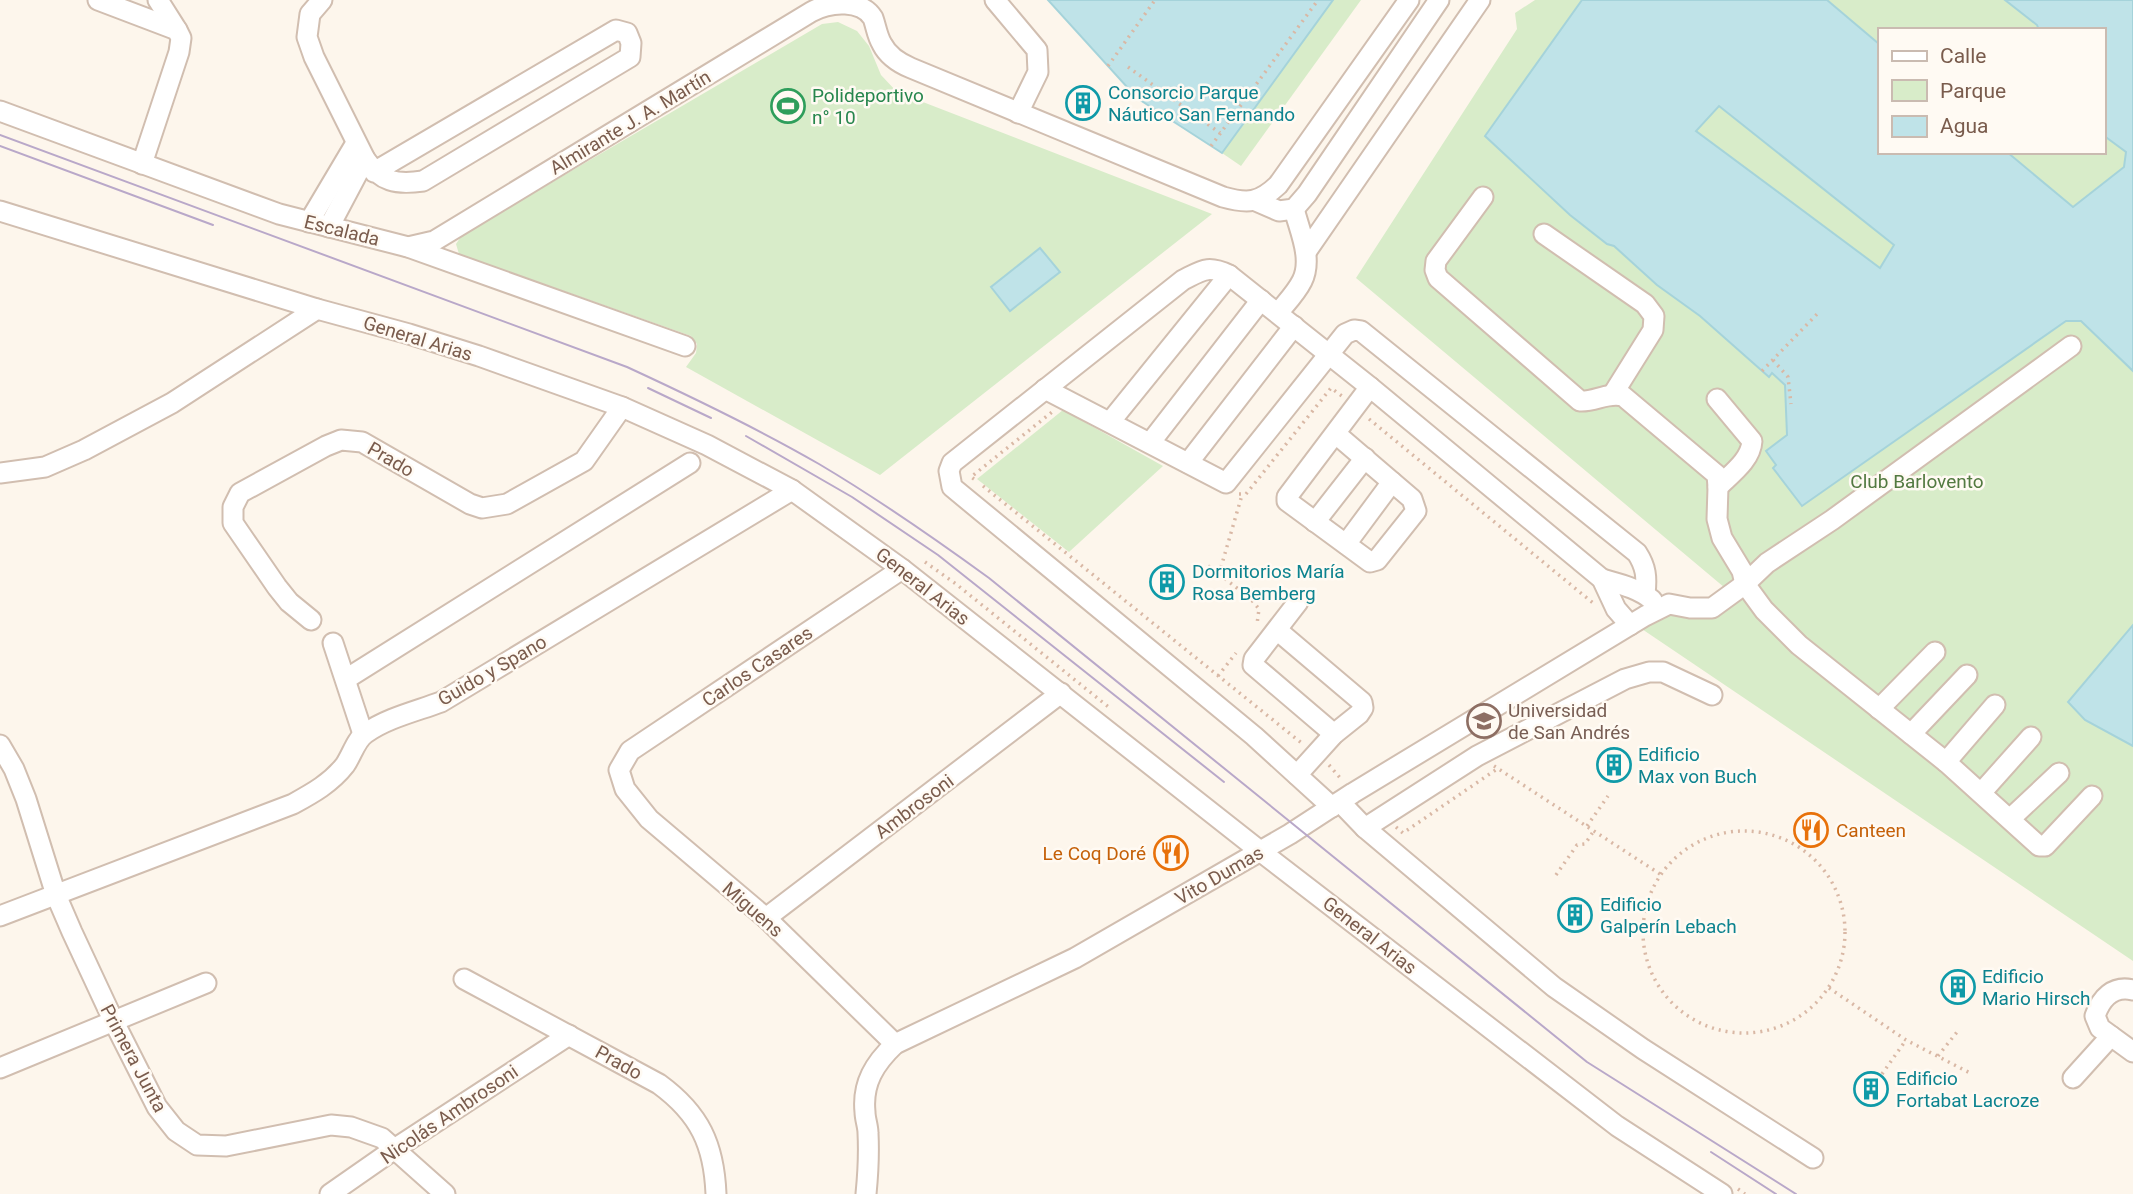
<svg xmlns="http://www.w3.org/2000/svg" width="2133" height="1194" viewBox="0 0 2133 1194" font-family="Roboto,sans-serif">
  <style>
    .green { fill: #d8ecc9 }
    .water { fill: #bfe3e8; stroke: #a5d3da; stroke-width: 2; fill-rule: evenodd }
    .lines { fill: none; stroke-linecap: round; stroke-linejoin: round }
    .minor-casing { stroke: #d1beb0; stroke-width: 23 }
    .path { stroke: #d9b8a5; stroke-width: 3.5; stroke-dasharray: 2 5; stroke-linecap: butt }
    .minor { stroke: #fff; stroke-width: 19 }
    .tram { stroke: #b9a8c9; stroke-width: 2 }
    .labels { text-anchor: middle; stroke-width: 5; stroke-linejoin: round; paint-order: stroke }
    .culture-label { font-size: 19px; fill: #0d838f; stroke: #fffaf3; text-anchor: start }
    .leisure-label { font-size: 19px; fill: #27864d; stroke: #fffaf3; text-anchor: start }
    .street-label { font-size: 19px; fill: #7a5c4d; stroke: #fffaf3 }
    .park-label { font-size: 19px; fill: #537a41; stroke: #fffaf3 }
    .education-label { font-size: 19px; fill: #785e54; stroke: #fffaf3; text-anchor: start }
    .food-label { font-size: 19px; fill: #c56008; stroke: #fffaf3; text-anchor: start }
  </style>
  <rect width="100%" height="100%" fill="#fdf6ec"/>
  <g class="green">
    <path d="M1333,0H1361L1241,166L1222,153Z"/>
    <path d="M1535,0H2005L2037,25L2039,30H1879V152H2103V135L2126,152L2133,150V961L1633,623L1690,608L1731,593L1356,278L1517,29L1515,13Z"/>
    <path d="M838,22L857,31L869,46L881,75L897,92L1212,214L880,475L686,367L696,353L697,344L691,336L459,254L456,244L462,235L822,24Z"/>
    <path d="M1063,410L1163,466L1069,552L977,479Z"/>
  </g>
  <g class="water">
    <path d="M1048,0H1333L1222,153L1137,98Z"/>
    <path d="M1582,0H1827L1879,44V152H2007L2073,207L2124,167L2126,152L2103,135V30H2039L2037,25L2005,0H2133V371L2081,321H2066L1802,506L1773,468L1776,465L1766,451L1787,435L1785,385L1772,373L1769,377L1700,316L1657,285L1614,246L1607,244L1570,215L1485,136ZM1719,106L1894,245L1880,268L1696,131Z"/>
    <path d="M1040,248L1060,272L1010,311L991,287Z"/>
    <path d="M2133,625V746L2085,720L2068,702Z"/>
  </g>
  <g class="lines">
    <g class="minor-casing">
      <g id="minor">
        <path d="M98,0L177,30L181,38L179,52L142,164"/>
        <path d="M158,0L177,30"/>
        <path d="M322,0L310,14L307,37L314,57L365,159C381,182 396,185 423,181L630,57L631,43L627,33L616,30L374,172"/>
        <path d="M995,0L1037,50L1038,72L1018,113"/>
        <path d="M0,111L279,214L408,247L685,346"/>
        <path d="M1483,197L1436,261L1435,270L1438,278L1580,401C1595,402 1607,392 1623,396L1717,475L1718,487L1717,519L1722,538L1742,571L1745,584L1764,610L1799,645L1946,762L2039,846H2045L2092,796"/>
        <path d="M1256,201L1279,211L1294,209L1307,194L1439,0"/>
        <path d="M0,211L317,309L409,334L479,356L622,407L707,445L792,490L902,569L1260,851L1617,1126L1722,1194"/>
        <path d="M309,222L356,143"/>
        <path d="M329,227L365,159"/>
        <path d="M1544,234L1645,304L1654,316L1653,330L1613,394"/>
        <path d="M408,247L434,241L811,12C831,1 862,0 873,18C876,26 877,36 882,44C888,56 899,63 911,68L1223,197C1248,204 1259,203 1278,185L1409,0"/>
        <path d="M1306,252L1480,0"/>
        <path d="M1278,313C1286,303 1296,293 1302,281C1313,259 1300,232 1294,209"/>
        <path d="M1045,389L1226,483L1345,334L1354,330L1361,331L1637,553C1646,567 1647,577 1645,594"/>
        <path d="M1717,399L1752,441C1751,460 1731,474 1718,487"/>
        <path d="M1110,422L1229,275"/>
        <path d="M1336,434L1412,499L1416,511L1377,560L1370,562L1287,501V497L1370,387"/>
        <path d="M1150,443L1261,300"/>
        <path d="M1188,463L1294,326"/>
        <path d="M0,473L45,467L84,450L172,403L317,309"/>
        <path d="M1315,522L1365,458"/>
        <path d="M1346,544L1392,482"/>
        <path d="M1602,579C1619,584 1638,588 1652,600"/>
        <path d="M1298,602L1254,659L1253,665L1334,734"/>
        <path d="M311,620L289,602L277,587L233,523V507L240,493L326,446L341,440L362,442L470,504L482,508L507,504L584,461L622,407"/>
        <path d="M1277,630L1362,702L1363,708L1359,714L1334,734L1297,775"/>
        <path d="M333,643L363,734"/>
        <path d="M346,679L690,463"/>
        <path d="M1879,709L1935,652"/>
        <path d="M1911,734L1967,675"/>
        <path d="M0,745L14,769L26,799L56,895L72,932L114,1022L157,1107L176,1131L197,1145L226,1146L331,1125L351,1127L382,1138L445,1194"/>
        <path d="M1946,762L1995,705"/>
        <path d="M1981,793L2031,737"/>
        <path d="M1340,802L1365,828L1477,756L1625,679L1649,672H1663L1712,695"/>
        <path d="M1332,807L1254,736L952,487L949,471L952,463L1183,280C1203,270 1208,265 1229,275L1370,387L1602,579L1616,609L1630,625"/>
        <path d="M2010,819L2059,773"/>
        <path d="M1365,828L1554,987L1643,1049L1813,1158"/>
        <path d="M0,916L293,804C313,793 331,783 345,765C352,755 356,739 366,733C387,718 417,711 441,702L792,490"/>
        <path d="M766,918L1061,693"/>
        <path d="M464,979L659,1084C700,1114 714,1145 716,1194"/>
        <path d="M2133,990C2113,985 2101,998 2095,1016L2100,1028L2133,1052"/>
        <path d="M895,1044L766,918L649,819L625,789L619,770L630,751L902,569"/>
        <path d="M0,1068L206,983"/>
        <path d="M2073,1078L2111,1036"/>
        <path d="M330,1194L396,1148L569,1035"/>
        <path d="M866,1194C868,1174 869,1153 868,1133C868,1126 865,1119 865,1112C862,1083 875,1063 895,1044L1075,958L1290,834L1353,793L1645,616L1669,604L1690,608H1712L1745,584L1767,563L1832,520L2071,346"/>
      </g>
    </g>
    <g class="path">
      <path d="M1108,66L1155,0"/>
      <path d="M1128,67L1220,133"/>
      <path d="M1211,146L1318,0"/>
      <path d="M1773,360L1788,377L1791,404"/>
      <path d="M1762,371L1820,311"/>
      <path d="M1369,419L1593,603"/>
      <path d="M974,479L971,477L1052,412"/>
      <path d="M983,486L1304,745"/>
      <path d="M1239,494H1246L1331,388L1342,396"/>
      <path d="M925,562L956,584L1111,709"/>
      <path d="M1208,566L1250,598L1259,609L1257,624"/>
      <path d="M1219,574L1242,495"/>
      <path d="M1218,676L1236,653"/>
      <path d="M1329,765L1342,780"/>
      <path d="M1494,766L1660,874"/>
      <path d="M1587,826L1608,796"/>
      <path d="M1396,827L1403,833L1497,769"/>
      <circle cx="1744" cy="932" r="101"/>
      <path d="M1556,875L1577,845L1585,844L1593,832"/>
      <path d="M1829,988L1906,1040L1972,1074"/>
      <path d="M1938,1056L1957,1032"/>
      <path d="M1882,1074L1906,1040"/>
      <path d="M1738,1189L1745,1194"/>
    </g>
    <use href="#minor" class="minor"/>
    <g class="tram">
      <path d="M0,135L627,367C692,397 757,428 819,464C878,499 934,538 989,578L1587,1062L1796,1194"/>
      <path d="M0,146L213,225"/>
      <path d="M648,388L711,418"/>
      <path d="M746,436L852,497L938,555L1224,782"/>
      <path d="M1711,1152L1776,1194"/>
    </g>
  </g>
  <defs>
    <g id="building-ring" transform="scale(1.75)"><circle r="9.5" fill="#fffaf3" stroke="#0f9aa8" stroke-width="1.5"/><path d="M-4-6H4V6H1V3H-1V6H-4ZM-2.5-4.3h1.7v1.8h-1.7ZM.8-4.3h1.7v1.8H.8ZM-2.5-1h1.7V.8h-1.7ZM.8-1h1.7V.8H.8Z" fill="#0f9aa8"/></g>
    <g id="stadium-ring" transform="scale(1.75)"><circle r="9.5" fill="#fffaf3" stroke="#2e9e5b" stroke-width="1.5"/><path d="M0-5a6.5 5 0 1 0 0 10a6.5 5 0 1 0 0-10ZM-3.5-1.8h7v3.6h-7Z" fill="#2e9e5b"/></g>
    <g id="university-ring" transform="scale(1.75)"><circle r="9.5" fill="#fffaf3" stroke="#8d6e63" stroke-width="1.5"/><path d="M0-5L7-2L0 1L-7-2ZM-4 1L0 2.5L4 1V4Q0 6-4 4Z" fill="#8d6e63"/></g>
    <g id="restaurant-ring" transform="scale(1.75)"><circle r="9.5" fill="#fffaf3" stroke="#e8710a" stroke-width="1.5"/><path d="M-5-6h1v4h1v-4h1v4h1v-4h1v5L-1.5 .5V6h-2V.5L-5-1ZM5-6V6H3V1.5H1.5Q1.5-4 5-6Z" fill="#e8710a"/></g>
  </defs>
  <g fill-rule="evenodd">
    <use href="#building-ring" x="1083" y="103"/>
    <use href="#stadium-ring" x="788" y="106"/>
    <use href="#building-ring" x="1167" y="582"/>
    <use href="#university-ring" x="1484" y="721"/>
    <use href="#building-ring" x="1614" y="765"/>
    <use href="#restaurant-ring" x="1811" y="830"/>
    <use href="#restaurant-ring" x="1171" y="853"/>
    <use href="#building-ring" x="1575" y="915"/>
    <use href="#building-ring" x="1958" y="987"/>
    <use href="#building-ring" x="1871" y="1089"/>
  </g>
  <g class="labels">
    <g class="culture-label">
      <text x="1108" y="99">Consorcio Parque<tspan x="1108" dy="22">Náutico San Fernando</tspan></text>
      <text x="1192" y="578">Dormitorios María<tspan x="1192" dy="22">Rosa Bemberg</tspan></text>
      <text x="1638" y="761">Edificio<tspan x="1638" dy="22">Max von Buch</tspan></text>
      <text x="1600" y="911">Edificio<tspan x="1600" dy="22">Galperín Lebach</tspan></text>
      <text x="1982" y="983">Edificio<tspan x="1982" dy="22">Mario Hirsch</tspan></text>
      <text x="1896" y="1085">Edificio<tspan x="1896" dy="22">Fortabat Lacroze</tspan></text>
    </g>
    <g class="leisure-label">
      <text x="812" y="102">Polideportivo<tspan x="812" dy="22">n° 10</tspan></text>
    </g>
    <g class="street-label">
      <text transform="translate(630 122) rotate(-31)" y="7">Almirante J. A. Martín</text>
      <text transform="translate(342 230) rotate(14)" y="7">Escalada</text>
      <text transform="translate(418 338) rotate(17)" y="7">General Arias</text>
      <text transform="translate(391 459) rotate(30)" y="7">Prado</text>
      <text transform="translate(923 586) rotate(38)" y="7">General Arias</text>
      <text transform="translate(757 666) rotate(-34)" y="7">Carlos Casares</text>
      <text transform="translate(492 670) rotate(-30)" y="7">Guido y Spano</text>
      <text transform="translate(914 806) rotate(-37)" y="7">Ambrosoni</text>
      <text transform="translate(1219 875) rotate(-30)" y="7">Vito Dumas</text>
      <text transform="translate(753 909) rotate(41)" y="7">Miguens</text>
      <text transform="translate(1370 935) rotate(38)" y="7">General Arias</text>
      <text transform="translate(134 1058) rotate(62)" y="7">Primera Junta</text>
      <text transform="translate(619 1062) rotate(29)" y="7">Prado</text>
      <text transform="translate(449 1114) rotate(-34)" y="7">Nicolás Ambrosoni</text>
    </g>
    <g class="park-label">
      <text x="1917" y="488">Club Barlovento</text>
    </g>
    <g class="education-label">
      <text x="1508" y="717">Universidad<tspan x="1508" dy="22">de San Andrés</tspan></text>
    </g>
    <g class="food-label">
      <text x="1836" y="837">Canteen</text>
      <text x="1146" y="860" text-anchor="end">Le Coq Doré</text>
    </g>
  </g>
  <rect x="1878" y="28" width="228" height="126" fill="#fffaf3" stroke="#cabbb1" stroke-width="2"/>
  <rect x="1892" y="51" width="35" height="10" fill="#ffffff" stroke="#cabbb1" stroke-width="2"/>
  <text x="1940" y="63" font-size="21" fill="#7a5c4d">Calle</text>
  <rect x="1892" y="80" width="35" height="21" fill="#d8ecc9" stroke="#cabbb1" stroke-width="2"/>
  <text x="1940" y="98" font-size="21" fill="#7a5c4d">Parque</text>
  <rect x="1892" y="116" width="35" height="21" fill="#bfe3e8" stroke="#cabbb1" stroke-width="2"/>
  <text x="1940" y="133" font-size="21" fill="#7a5c4d">Agua</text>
</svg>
